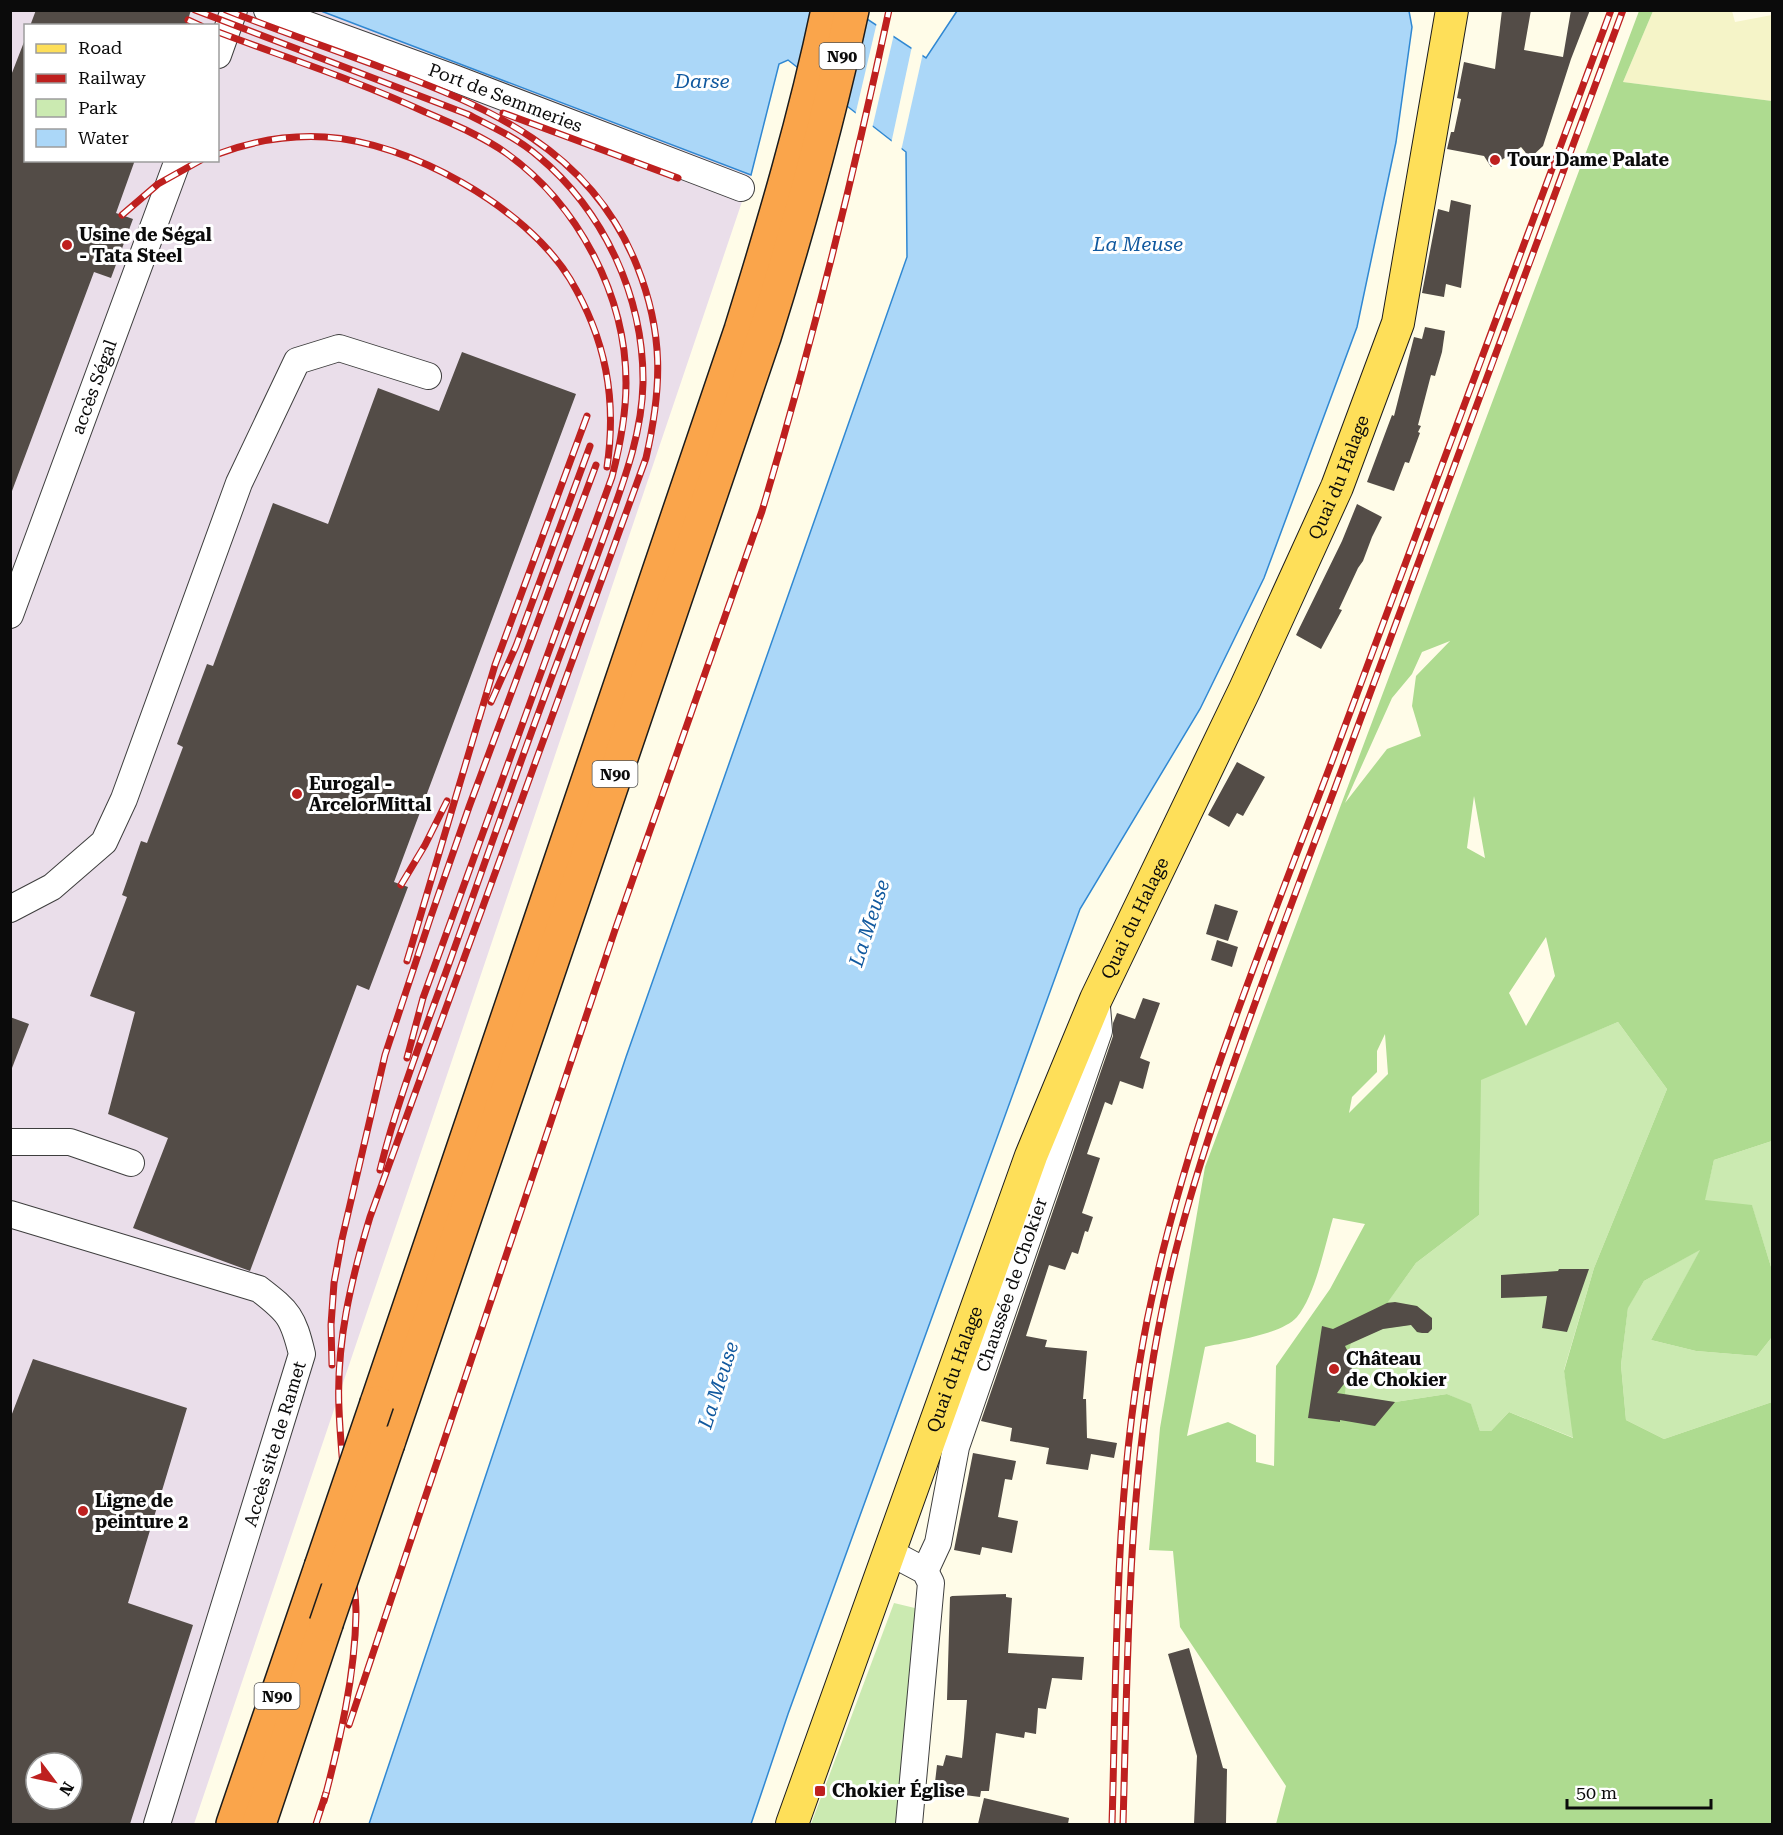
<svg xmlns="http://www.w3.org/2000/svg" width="1783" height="1835" viewBox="0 0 1783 1835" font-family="'Roboto Serif',serif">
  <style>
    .industrial { fill: #eadeea; fill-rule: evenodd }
    .farmland { fill: #f5f4c8 }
    .green { fill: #cbeab1 }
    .forest { fill: #aedb90; fill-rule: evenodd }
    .water { fill: #abd7f8; stroke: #3088d2; stroke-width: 1.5 }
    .pier { fill: #fffce8 }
    .building { fill: #534c47; fill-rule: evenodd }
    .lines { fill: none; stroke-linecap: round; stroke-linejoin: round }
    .minor-casing { stroke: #3e3e3e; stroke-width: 28 }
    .major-casing { stroke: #1c1c1c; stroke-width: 34 }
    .highway-casing { stroke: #1c1c1c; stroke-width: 36 }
    .minor { stroke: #fff; stroke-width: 26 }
    .major { stroke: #fedf59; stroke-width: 32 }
    .highway { stroke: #faa54b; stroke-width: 33 }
    .rail-casing { stroke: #be201f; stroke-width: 7 }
    .rail { stroke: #fff; stroke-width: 4.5; stroke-dasharray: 14; stroke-linecap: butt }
    .highway-bridge-casing { stroke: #1c1c1c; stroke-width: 36; stroke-linecap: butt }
    .highway-bridge { stroke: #faa54b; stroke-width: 33 }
    .poi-dot { fill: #be201f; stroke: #fff; stroke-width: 2 }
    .labels { text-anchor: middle; stroke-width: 6; stroke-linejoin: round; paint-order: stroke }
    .shield { fill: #fff; stroke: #545454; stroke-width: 1.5 }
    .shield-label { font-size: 16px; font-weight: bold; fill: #0b0b0b }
    .street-label { font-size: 18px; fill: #0b0b0b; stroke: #fff }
    .poi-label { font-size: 18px; font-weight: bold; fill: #0b0b0b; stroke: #fff; text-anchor: start }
    .water-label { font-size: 20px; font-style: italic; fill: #11599f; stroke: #fff }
  </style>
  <rect width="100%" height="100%" fill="#fffce8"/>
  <path class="industrial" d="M11,11H855L926,58L956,11H961L907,256L906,152L789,60L779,64L751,175L194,1824H11ZM26,26H218V160H26ZM36,1763H72V1799H36Z"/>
  <path class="farmland" d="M1653,11H1732L1735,22L1772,15V101L1623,82Z"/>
  <g class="green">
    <path d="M1618,1022L1667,1089L1594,1268L1564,1370L1574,1438L1509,1412L1491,1431H1480L1471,1405L1447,1394L1395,1402L1344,1394L1351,1343L1383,1329L1412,1325L1426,1315L1387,1303L1416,1263L1479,1215L1480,1079Z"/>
    <path d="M1772,1141V1270L1752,1206L1704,1201L1714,1160Z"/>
    <path d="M1701,1249L1651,1340L1696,1351L1757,1356L1772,1337V1402L1664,1439L1626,1420L1621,1365L1628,1307L1644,1281Z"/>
    <path d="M894,1603L919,1609L901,1824H811Z"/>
  </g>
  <path class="forest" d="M1639,11H1653L1623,82L1772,101V1141L1714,1160L1705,1200L1752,1205L1772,1270V1337L1757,1356L1696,1351L1651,1340L1700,1250L1644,1281L1628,1308L1621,1365L1626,1420L1664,1439L1772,1402V1824H1276L1286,1786L1180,1627L1173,1551L1149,1550L1160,1428L1205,1167ZM1450,641L1416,676L1412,706L1421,736L1387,749L1345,803L1392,698L1412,674L1422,652ZM1474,796L1485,858L1467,848ZM1546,937L1555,976L1526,1026L1509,993ZM1618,1022L1667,1089L1594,1268L1564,1371L1573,1438L1509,1412L1491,1431H1480L1471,1404L1447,1394L1395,1402L1345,1394L1346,1380L1350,1376L1353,1362L1349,1357L1351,1343L1383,1329L1412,1325L1417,1332C1423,1334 1427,1333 1432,1329V1318L1417,1306L1388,1302L1416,1263L1479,1215L1481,1080ZM1385,1034L1388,1074L1349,1113L1352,1097L1377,1072V1051ZM1333,1218L1365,1224L1330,1289L1276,1366L1274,1466L1256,1462V1435L1228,1422L1187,1436L1205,1347C1228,1342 1281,1335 1297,1317C1315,1296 1325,1245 1333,1218Z"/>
  <path class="water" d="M321,11H855L926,58L957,11H1409L1412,27L1396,142L1357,327L1264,578L1200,709L1080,909L788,1714L751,1824H369L626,1057L907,257L906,152L788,60L779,64L751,175Z"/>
  <g class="pier">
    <path d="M877,22L894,34L872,129L855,116Z"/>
    <path d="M912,46L923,53L901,151L891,144Z"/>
  </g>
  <g class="building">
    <path d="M36,10H191L186,26H30Z"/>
    <path d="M1502,10H1531L1524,50L1563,57L1571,10H1590L1571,59L1543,146L1530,158L1521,147L1491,167L1484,156L1447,149L1451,132H1454L1461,99L1457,98L1464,62L1495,69Z"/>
    <path d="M24,42H26V160H135L116,213L133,219L111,278L94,272L12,491L10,490V78Z"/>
    <path d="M1451,200L1471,205L1461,288L1446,284L1444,297L1422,293L1438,209L1449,212Z"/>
    <path d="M1425,327L1445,331L1442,352L1435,376L1431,375L1418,425L1421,426L1418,432L1420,433L1409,463L1405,462L1394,491L1367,482L1392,415L1394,416L1414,337L1422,339Z"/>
    <path d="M462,352L576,394L394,882L408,887L369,990L357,985L250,1271L133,1228L168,1138L108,1114L135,1012L90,996L127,897L122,895L141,841L147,843L183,747L177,744L207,664L213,666L273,503L328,524L378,388L439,411Z"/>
    <path d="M1357,504L1382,517L1372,537L1363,561L1358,568L1339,609L1342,610L1321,649L1296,635L1342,541Z"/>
    <path d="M1237,762L1265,777L1243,816L1237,813L1229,827L1208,815Z"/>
    <path d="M1215,904L1238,911L1228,941L1206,934Z"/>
    <path d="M1217,940L1238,947L1232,967L1211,960Z"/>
    <path d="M1143,998L1160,1003L1140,1058L1150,1062L1143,1089L1120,1081L1112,1105L1105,1102L1087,1154L1100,1158L1082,1213L1093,1217L1088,1232L1085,1231L1078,1254L1072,1252L1065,1270L1049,1265L1026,1336L1047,1340L1045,1347L1087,1351L1083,1399H1086L1087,1438L1117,1443L1114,1458L1091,1454L1088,1470L1046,1464L1049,1448L1010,1441L1012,1428L981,1421L1113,1036V1023L1117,1013L1135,1019Z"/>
    <path d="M10,1017L29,1024L12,1068H10Z"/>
    <path d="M1559,1269H1589L1567,1332L1542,1328L1547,1296L1501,1298V1275L1558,1271Z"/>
    <path d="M1395,1302L1417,1306L1432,1318V1329L1428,1333H1422L1417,1332L1411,1325L1383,1329L1345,1346L1353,1362L1350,1376L1337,1393L1395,1402L1375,1426L1340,1420V1422L1308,1418L1322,1326L1333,1329L1387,1303Z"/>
    <path d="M33,1359L187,1408L128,1603L193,1625L130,1824H10V1419ZM36,1763H72V1799H36Z"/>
    <path d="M973,1453L1016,1461L1012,1480L1005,1479L998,1517L1018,1521L1012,1553L982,1547L980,1555L954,1550Z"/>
    <path d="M1006,1594V1597L1012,1598L1008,1653L1084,1657L1082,1680L1052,1678L1046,1709L1038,1708L1036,1734L1025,1732L1024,1738L996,1733L989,1791H981L980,1797L934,1791L937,1765L943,1766L946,1755L962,1758L964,1738L967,1700H947L950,1597L952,1596Z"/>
    <path d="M1189,1648L1223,1768L1227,1769L1226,1824H1194L1197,1756L1168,1654Z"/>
    <path d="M984,1798L1069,1818L1068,1824H978Z"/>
  </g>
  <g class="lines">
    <g class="minor-casing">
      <g id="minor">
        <path id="s1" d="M267,10L451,77L741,188"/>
        <path d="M218,55L234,10"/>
        <path id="s2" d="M10,615L178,160"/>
        <path d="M10,909L52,887L104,842L124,799L239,483L297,361L339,348L428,376"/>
        <path d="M10,1142H70L131,1163"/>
        <path d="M10,1214L259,1289C289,1312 293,1317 302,1354L157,1824"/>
        <path d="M891,1553L925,1571L931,1583L909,1824"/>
        <path id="s3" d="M925,1571L938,1543L956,1447L1099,1031L1097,1007"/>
      </g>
    </g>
    <g class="major-casing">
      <g id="major">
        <path id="s4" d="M792,1824L1031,1156L1096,999L1245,689L1337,487L1398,323L1452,10"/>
      </g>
    </g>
    <g class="highway-casing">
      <g id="highway">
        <path d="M377,1403L741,330C774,224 805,119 828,10"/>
        <path d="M388,1443L764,337C798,229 828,121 852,10"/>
        <path d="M233,1824L321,1567"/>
        <path d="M259,1824L326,1624"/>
      </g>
    </g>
    <use href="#minor" class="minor"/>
    <use href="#major" class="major"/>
    <use href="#highway" class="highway"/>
    <g class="rail-casing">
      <g id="rail">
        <path d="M195,10L467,114C491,126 517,138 538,156C604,211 644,297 643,383C642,435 623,483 606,531C592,570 577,609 563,647C524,750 488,854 451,958C426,1028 398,1097 380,1170"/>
        <path d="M226,10C277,30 329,48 380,67C489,107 591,150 637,266C664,334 662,388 646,458L370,1217C351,1280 336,1343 339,1409C341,1460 348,1512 352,1563C353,1579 356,1596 356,1613C355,1676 340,1740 324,1801"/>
        <path d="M188,20L201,26"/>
        <path d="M218,32C287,58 358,81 425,112C453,124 482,136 506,153C578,204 626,295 626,383C626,416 620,446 612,477L423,998L407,1058"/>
        <path d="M503,113L678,178"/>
        <path d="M218,154C252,141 288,135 325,137C409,142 526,207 570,279C606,339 617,399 607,467"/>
        <path d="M122,215L158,184L201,160"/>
        <path d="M491,702L516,646L590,446"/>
        <path d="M401,885L425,845L447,801"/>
        <path d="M407,961L495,665L587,416"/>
        <path d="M332,1365L331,1325L334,1283L342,1239L385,1055L430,919L469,807L596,465"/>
        <path d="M349,1725L615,930L762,511C811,347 853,179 889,10"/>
        <path d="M316,1824L326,1793"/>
        <path d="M1112,1824C1117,1656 1114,1487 1147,1321C1186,1128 1263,944 1332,761C1425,511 1518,261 1611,10"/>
        <path d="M1123,1824C1128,1658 1127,1496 1158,1331C1174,1244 1201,1158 1230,1074C1263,978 1299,883 1335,788C1431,529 1527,270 1623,10"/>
      </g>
    </g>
    <use href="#rail" class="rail"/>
    <g class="highway-bridge-casing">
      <g id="highway-bridge">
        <path d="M321,1567L377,1403"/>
        <path d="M326,1624L388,1443"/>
      </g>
    </g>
    <use href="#highway-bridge" class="highway-bridge"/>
  </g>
  <g class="poi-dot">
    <circle cx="1495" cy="160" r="6"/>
    <circle cx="67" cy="245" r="6"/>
    <circle cx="297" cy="794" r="6"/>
    <circle cx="1334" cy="1369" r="6"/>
    <circle cx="83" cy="1511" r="6"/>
    <rect x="814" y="1785" width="12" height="12" rx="3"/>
  </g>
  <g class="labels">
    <g class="shield">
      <rect x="819.5" y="43" width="45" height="26" rx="4.5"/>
      <rect x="592.5" y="761" width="45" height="26" rx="4.5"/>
      <rect x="254.5" y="1683" width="45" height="26" rx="4.5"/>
    </g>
    <g class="shield-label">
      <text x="842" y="62">N90</text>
      <text x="615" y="780">N90</text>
      <text x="277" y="1702">N90</text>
    </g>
    <g class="street-label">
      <text dy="6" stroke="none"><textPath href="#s1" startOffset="254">Port de Semmeries</textPath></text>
      <text dy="6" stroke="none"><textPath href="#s2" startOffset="243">accès Ségal</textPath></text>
      <text dy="6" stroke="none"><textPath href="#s4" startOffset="1455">Quai du Halage</textPath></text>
      <text dy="6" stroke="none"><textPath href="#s4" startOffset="969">Quai du Halage</textPath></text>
      <text dy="6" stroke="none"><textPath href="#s3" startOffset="300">Chaussée de Chokier</textPath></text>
      <text dy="6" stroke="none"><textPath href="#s4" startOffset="483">Quai du Halage</textPath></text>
      <text transform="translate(275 1444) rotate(-73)" y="6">Accès site de Ramet</text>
    </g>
    <g class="poi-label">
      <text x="1507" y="166">Tour Dame Palate</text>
      <text x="79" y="241">Usine de Ségal<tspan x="79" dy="21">- Tata Steel</tspan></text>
      <text x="309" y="790">Eurogal -<tspan x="309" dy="21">ArcelorMittal</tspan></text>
      <text x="1346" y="1365">Château<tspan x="1346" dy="21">de Chokier</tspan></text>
      <text x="95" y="1507">Ligne de<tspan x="95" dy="21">peinture 2</tspan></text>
      <text x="832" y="1797">Chokier Église</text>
    </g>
    <g class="water-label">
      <text x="702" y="88">Darse</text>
      <text x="1138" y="251">La Meuse</text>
      <text transform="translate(869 923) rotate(-72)" y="7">La Meuse</text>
      <text transform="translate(718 1385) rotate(-72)" y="7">La Meuse</text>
    </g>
  </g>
  <rect width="1783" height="1835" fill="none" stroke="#0b0b0b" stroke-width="24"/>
  <rect x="24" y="24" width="195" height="138" fill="#ffffff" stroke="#9d9d9d" stroke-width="1.5"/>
  <rect x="36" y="44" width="30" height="9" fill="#fedf59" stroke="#9d9d9d" stroke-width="1.5"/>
  <text x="78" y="54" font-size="18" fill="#0b0b0b">Road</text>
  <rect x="36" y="74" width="30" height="9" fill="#be201f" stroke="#9d9d9d" stroke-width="1.5"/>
  <text x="78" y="84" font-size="18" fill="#0b0b0b">Railway</text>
  <rect x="36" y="99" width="30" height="18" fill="#cbeab1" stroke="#9d9d9d" stroke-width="1.5"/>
  <text x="78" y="114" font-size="18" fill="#0b0b0b">Park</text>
  <rect x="36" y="129" width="30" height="18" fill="#abd7f8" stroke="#9d9d9d" stroke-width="1.5"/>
  <text x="78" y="144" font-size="18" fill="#0b0b0b">Water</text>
  <g transform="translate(54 1781) rotate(122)"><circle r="28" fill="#ffffff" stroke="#9d9d9d" stroke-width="1.5"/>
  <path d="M0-4.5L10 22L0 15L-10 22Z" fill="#be201f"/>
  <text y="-9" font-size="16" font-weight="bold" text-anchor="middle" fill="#0b0b0b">N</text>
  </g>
  <path d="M1567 1799v9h144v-9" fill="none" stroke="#0b0b0b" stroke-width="3"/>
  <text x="1576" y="1799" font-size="18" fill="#0b0b0b" stroke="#ffffff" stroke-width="4.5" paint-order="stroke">50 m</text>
</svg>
